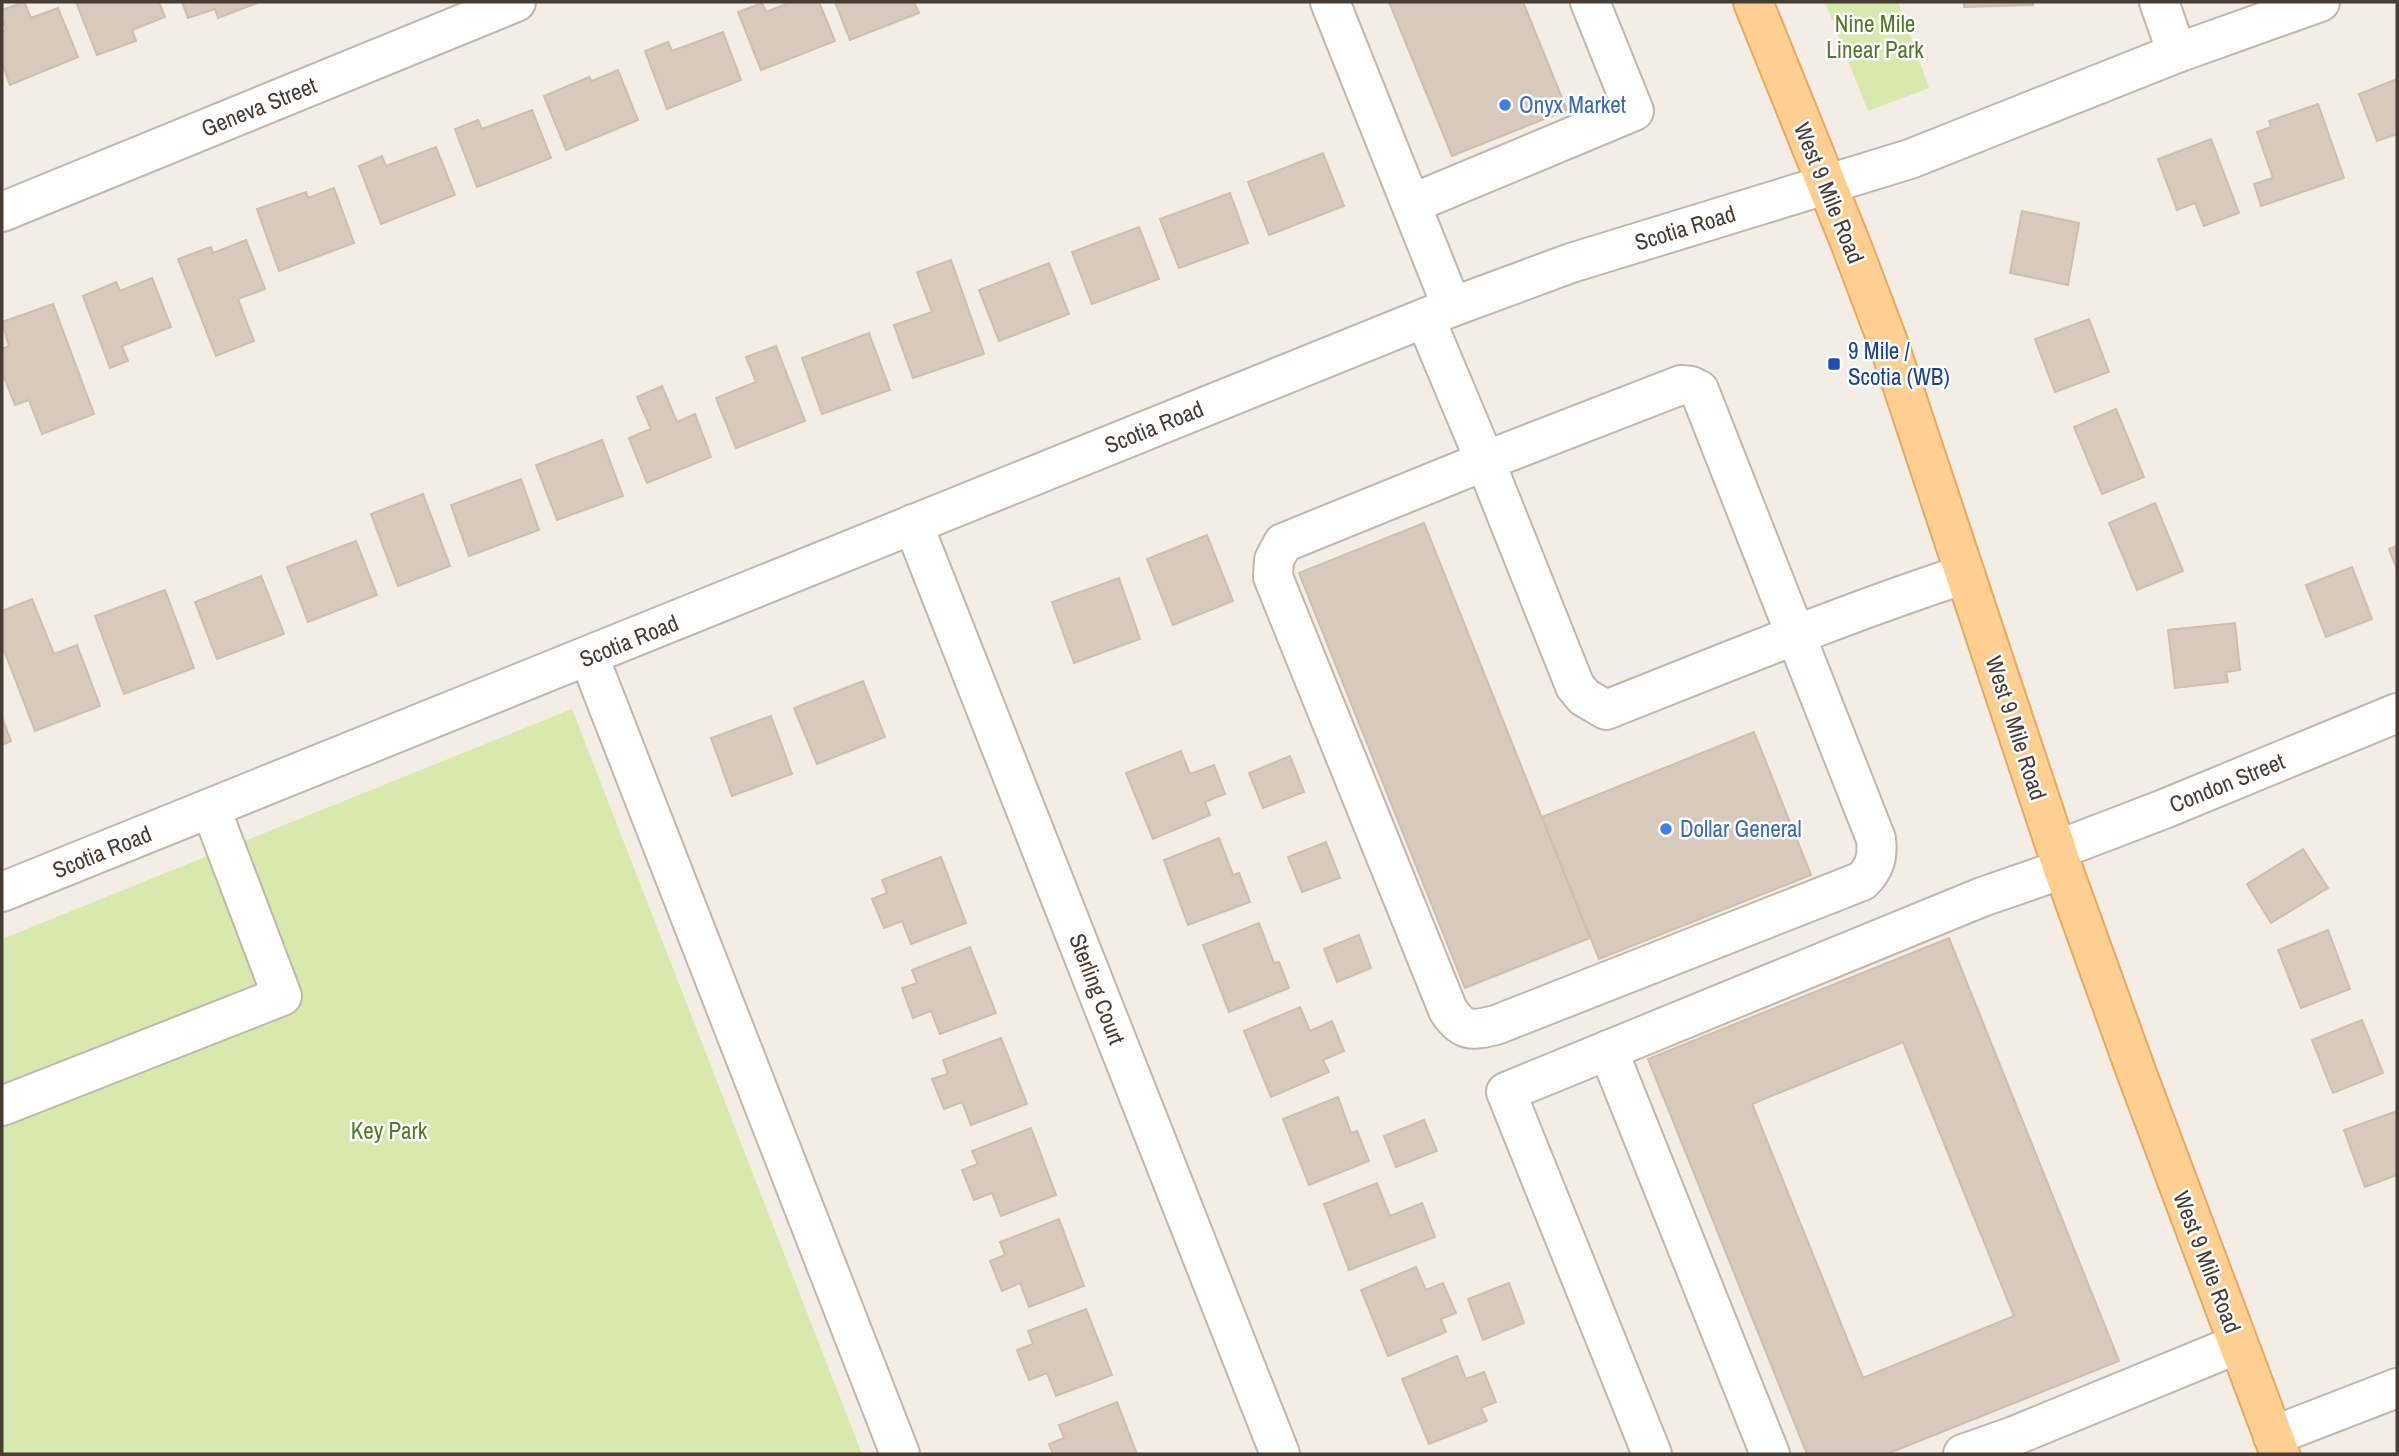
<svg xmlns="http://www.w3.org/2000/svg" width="2399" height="1456" viewBox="0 0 2399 1456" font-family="'Archivo Narrow',sans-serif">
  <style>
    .green { fill: #d7e9ac }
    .building { fill: #d8c9bd; stroke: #d0bdad; stroke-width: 2; fill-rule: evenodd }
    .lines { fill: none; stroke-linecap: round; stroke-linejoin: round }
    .minor-casing { stroke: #c2b6aa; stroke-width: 42 }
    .major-casing { stroke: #e7a85f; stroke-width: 42 }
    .minor { stroke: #fff; stroke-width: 38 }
    .major { stroke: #ffcf92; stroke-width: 38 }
    .shop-dot { fill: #3f7fe0; stroke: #fff; stroke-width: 2.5 }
    .transit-dot { fill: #1a4fb4; stroke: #fff; stroke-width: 2.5 }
    .labels { text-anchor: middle; stroke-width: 5; stroke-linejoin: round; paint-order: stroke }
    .park-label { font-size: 23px; fill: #537926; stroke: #fff }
    .shop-label { font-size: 23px; fill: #366cbe; stroke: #fff; text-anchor: start }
    .street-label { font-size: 23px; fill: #463c34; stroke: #fff }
    .transit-label { font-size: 23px; fill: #164399; stroke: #fff; text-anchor: start }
  </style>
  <rect width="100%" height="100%" fill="#f3ede5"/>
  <g class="green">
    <path d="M1825,2H1898L1929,88L1868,111Z"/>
    <path d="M572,709L862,1454H2V939Z"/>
  </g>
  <g class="building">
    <path d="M24,2L31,18L58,8L78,57L10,85L2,63V31L6,30L2,19V10Z"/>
    <path d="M76,2H159L165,17L132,30L136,41L97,55Z"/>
    <path d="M182,2H256L257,3L218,18L215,9L188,18Z"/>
    <path d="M792,2H819L835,41L761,70L738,12L762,3L766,12Z"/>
    <path d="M835,2H914L919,13L850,40Z"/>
    <path d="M1389,2H1523L1567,110L1452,156Z"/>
    <path d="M1964,2H2033V5L1964,7Z"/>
    <path d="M723,32L741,80L667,109L645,51L668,42L672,51Z"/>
    <path d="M618,70L638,120L566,150L544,96L589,77L592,81Z"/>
    <path d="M2397,79V134L2377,141L2359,94Z"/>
    <path d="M2318,104L2344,178L2261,206L2254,184L2273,178L2257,132L2271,127L2269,121Z"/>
    <path d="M532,110L551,158L477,187L455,129L478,120L482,129Z"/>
    <path d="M2211,139L2239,213L2204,226L2195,203L2177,210L2158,159Z"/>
    <path d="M436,147L455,195L381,224L359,166L382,156L386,166Z"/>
    <path d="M1323,153L1344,206L1269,235L1248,182Z"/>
    <path d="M334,188L354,243L279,271L257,209L306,192L308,198Z"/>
    <path d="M1230,193L1248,243L1179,268L1160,219Z"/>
    <path d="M2022,211L2079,223L2068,285L2010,273Z"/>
    <path d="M1139,227L1159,279L1092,304L1072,252Z"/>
    <path d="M246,240L265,289L238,299L254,341L216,356L178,259L211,247L213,253Z"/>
    <path d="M951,260L984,354L913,378L894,325L932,312L917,272Z"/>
    <path d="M1049,263L1069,314L999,341L979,290Z"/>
    <path d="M152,278L171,327L122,346L128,361L110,368L83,296L116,282L120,291Z"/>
    <path d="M53,304L94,414L42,434L29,400L15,405L2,372V349L9,346L2,322Z"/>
    <path d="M2089,319L2109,372L2055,392L2035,339Z"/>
    <path d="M869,333L890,390L822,414L802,358Z"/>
    <path d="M776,346L805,421L736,448L716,398L756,382L746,357Z"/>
    <path d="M662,386L677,422L695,414L711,457L647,483L629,438L651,429L637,397Z"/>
    <path d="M2116,409L2144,477L2102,494L2074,427Z"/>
    <path d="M602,440L623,496L557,520L536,465Z"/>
    <path d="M521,479L539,530L469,556L451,505Z"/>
    <path d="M423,494L450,566L398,586L371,514Z"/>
    <path d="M2155,503L2183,571L2137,590L2109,523Z"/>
    <path d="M1424,523L1590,938L1465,988L1299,573Z"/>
    <path d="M1207,535L1233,601L1173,625L1147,559Z"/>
    <path d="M356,541L377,595L308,622L287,567Z"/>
    <path d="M2397,546V570L2389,549Z"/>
    <path d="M2352,567L2372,619L2326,637L2306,585Z"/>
    <path d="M261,576L284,634L217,659L195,602Z"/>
    <path d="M1119,578L1140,639L1074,663L1052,602Z"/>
    <path d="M165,590L194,668L124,694L95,616Z"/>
    <path d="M32,599L54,654L77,645L100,706L35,731L2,645V611Z"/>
    <path d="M2235,623L2240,670L2226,672L2228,682L2175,688L2168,630Z"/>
    <path d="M863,681L885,737L817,764L794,708Z"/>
    <path d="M771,716L792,774L732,796L711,738Z"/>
    <path d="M2,717L11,741L2,745Z"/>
    <path d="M1754,732L1811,875L1599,959L1542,817Z"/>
    <path d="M1181,751L1190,774L1214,765L1225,794L1205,802L1210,815L1153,839L1126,773Z"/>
    <path d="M1290,756L1304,792L1263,808L1249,773Z"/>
    <path d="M1219,838L1233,875L1239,873L1250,902L1188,925L1164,860Z"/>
    <path d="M1326,842L1340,878L1302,892L1288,857Z"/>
    <path d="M2303,849L2328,888L2271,923L2247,884Z"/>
    <path d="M941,857L966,923L911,944L902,921L884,928L872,899L887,893L882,880Z"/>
    <path d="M1259,923L1274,963L1279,962L1289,988L1229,1012L1203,945Z"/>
    <path d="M2328,930L2350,989L2301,1008L2278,950Z"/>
    <path d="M1359,935L1371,968L1337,982L1324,949Z"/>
    <path d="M1949,938L2119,1361L1887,1454H1807L1648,1059ZM1903,1042L2014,1316L1863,1378L1752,1104Z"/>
    <path d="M970,947L996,1013L940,1034L931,1011L913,1018L902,988L917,983L912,970Z"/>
    <path d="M1300,1007L1310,1031L1332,1021L1344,1051L1323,1060L1329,1072L1271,1097L1244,1031Z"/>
    <path d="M2362,1020L2383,1073L2333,1093L2312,1040Z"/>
    <path d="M1001,1038L1027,1104L971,1125L962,1102L944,1109L932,1079L948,1074L943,1060Z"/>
    <path d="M1338,1097L1351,1133L1357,1131L1369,1161L1309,1185L1283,1119Z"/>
    <path d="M2397,1111V1175L2365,1187L2344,1130Z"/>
    <path d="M1424,1120L1437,1151L1396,1167L1384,1136Z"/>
    <path d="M1031,1128L1056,1195L1001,1216L992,1193L974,1200L962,1170L978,1164L972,1151Z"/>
    <path d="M1377,1183L1390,1216L1422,1203L1435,1237L1349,1270L1324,1204Z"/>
    <path d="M1059,1219L1084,1286L1029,1307L1020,1283L1002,1291L990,1261L1005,1255L1000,1242Z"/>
    <path d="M1416,1267L1426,1290L1443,1283L1456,1313L1441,1319L1446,1332L1388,1356L1361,1290Z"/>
    <path d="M1509,1283L1524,1323L1483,1340L1468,1299Z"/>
    <path d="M1086,1309L1112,1375L1056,1396L1047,1373L1029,1380L1017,1350L1033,1344L1028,1331Z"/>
    <path d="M1457,1356L1466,1379L1484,1372L1496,1402L1481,1408L1487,1421L1429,1444L1402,1379Z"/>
    <path d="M1117,1402L1137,1454H1053L1049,1444L1064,1438L1059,1425Z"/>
  </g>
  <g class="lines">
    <g class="minor-casing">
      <g id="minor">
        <path d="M1330,2L1452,307"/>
        <path d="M2159,2L2177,53"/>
        <path d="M1411,204L1634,111L1590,2"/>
        <path d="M2,212L516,2"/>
        <path d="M1425,318L1485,461L1283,543L1274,560L1273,577L1448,1010C1462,1032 1472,1031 1496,1025L1862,881C1875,868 1878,857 1876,839L1699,390L1691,386L1681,385L1485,461L1575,686L1584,697L1606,710C1725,663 1843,614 1965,574"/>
        <path d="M913,524L1280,1454"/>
        <path d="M589,657L900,1454"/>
        <path d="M2057,850L2164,809L2397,713"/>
        <path d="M2,892L1452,307L1571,263L1910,159L2177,53L2320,2"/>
        <path d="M1608,1050L1770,1454"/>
        <path d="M2,1106L282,996L211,809"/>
        <path d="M2273,1436L2397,1388"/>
        <path d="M1652,1454L1506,1092L1982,897L2063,869"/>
        <path d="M1963,1454L2014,1436L2238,1344"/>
      </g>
    </g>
    <g class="major-casing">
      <path id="major" d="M1753,2L1850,242L1889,345L2063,869L2137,1074L2280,1454"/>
    </g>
    <use href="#minor" class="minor"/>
    <use href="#major" class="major"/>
  </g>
  <g class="shop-dot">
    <circle cx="1505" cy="105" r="7"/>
    <circle cx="1666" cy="829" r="7"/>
  </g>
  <rect class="transit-dot" x="1827" y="357" width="14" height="14" rx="3.5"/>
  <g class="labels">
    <g class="park-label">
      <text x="1875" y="32">Nine Mile<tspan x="1875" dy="26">Linear Park</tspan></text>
      <text x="389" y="1139">Key Park</text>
    </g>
    <g class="shop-label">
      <text x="1519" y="113">Onyx Market</text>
      <text x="1680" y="837">Dollar General</text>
    </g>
    <g class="street-label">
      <text transform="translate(259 107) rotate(-22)" y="8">Geneva Street</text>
      <text transform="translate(1829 193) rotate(68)" y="8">West 9 Mile Road</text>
      <text transform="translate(1685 228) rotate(-17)" y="8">Scotia Road</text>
      <text transform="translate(1154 427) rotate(-22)" y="8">Scotia Road</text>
      <text transform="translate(629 641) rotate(-22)" y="8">Scotia Road</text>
      <text transform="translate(2016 728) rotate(72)" y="8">West 9 Mile Road</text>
      <text transform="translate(2227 783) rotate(-22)" y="8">Condon Street</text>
      <text transform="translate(102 852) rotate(-22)" y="8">Scotia Road</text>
      <text transform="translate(1097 989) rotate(69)" y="8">Sterling Court</text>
      <text transform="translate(2207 1262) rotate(69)" y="8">West 9 Mile Road</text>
    </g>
    <g class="transit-label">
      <text x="1848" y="359">9 Mile /<tspan x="1848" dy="26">Scotia (WB)</tspan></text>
    </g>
  </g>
  <rect width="2399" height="1456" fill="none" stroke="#463c34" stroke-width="7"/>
</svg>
